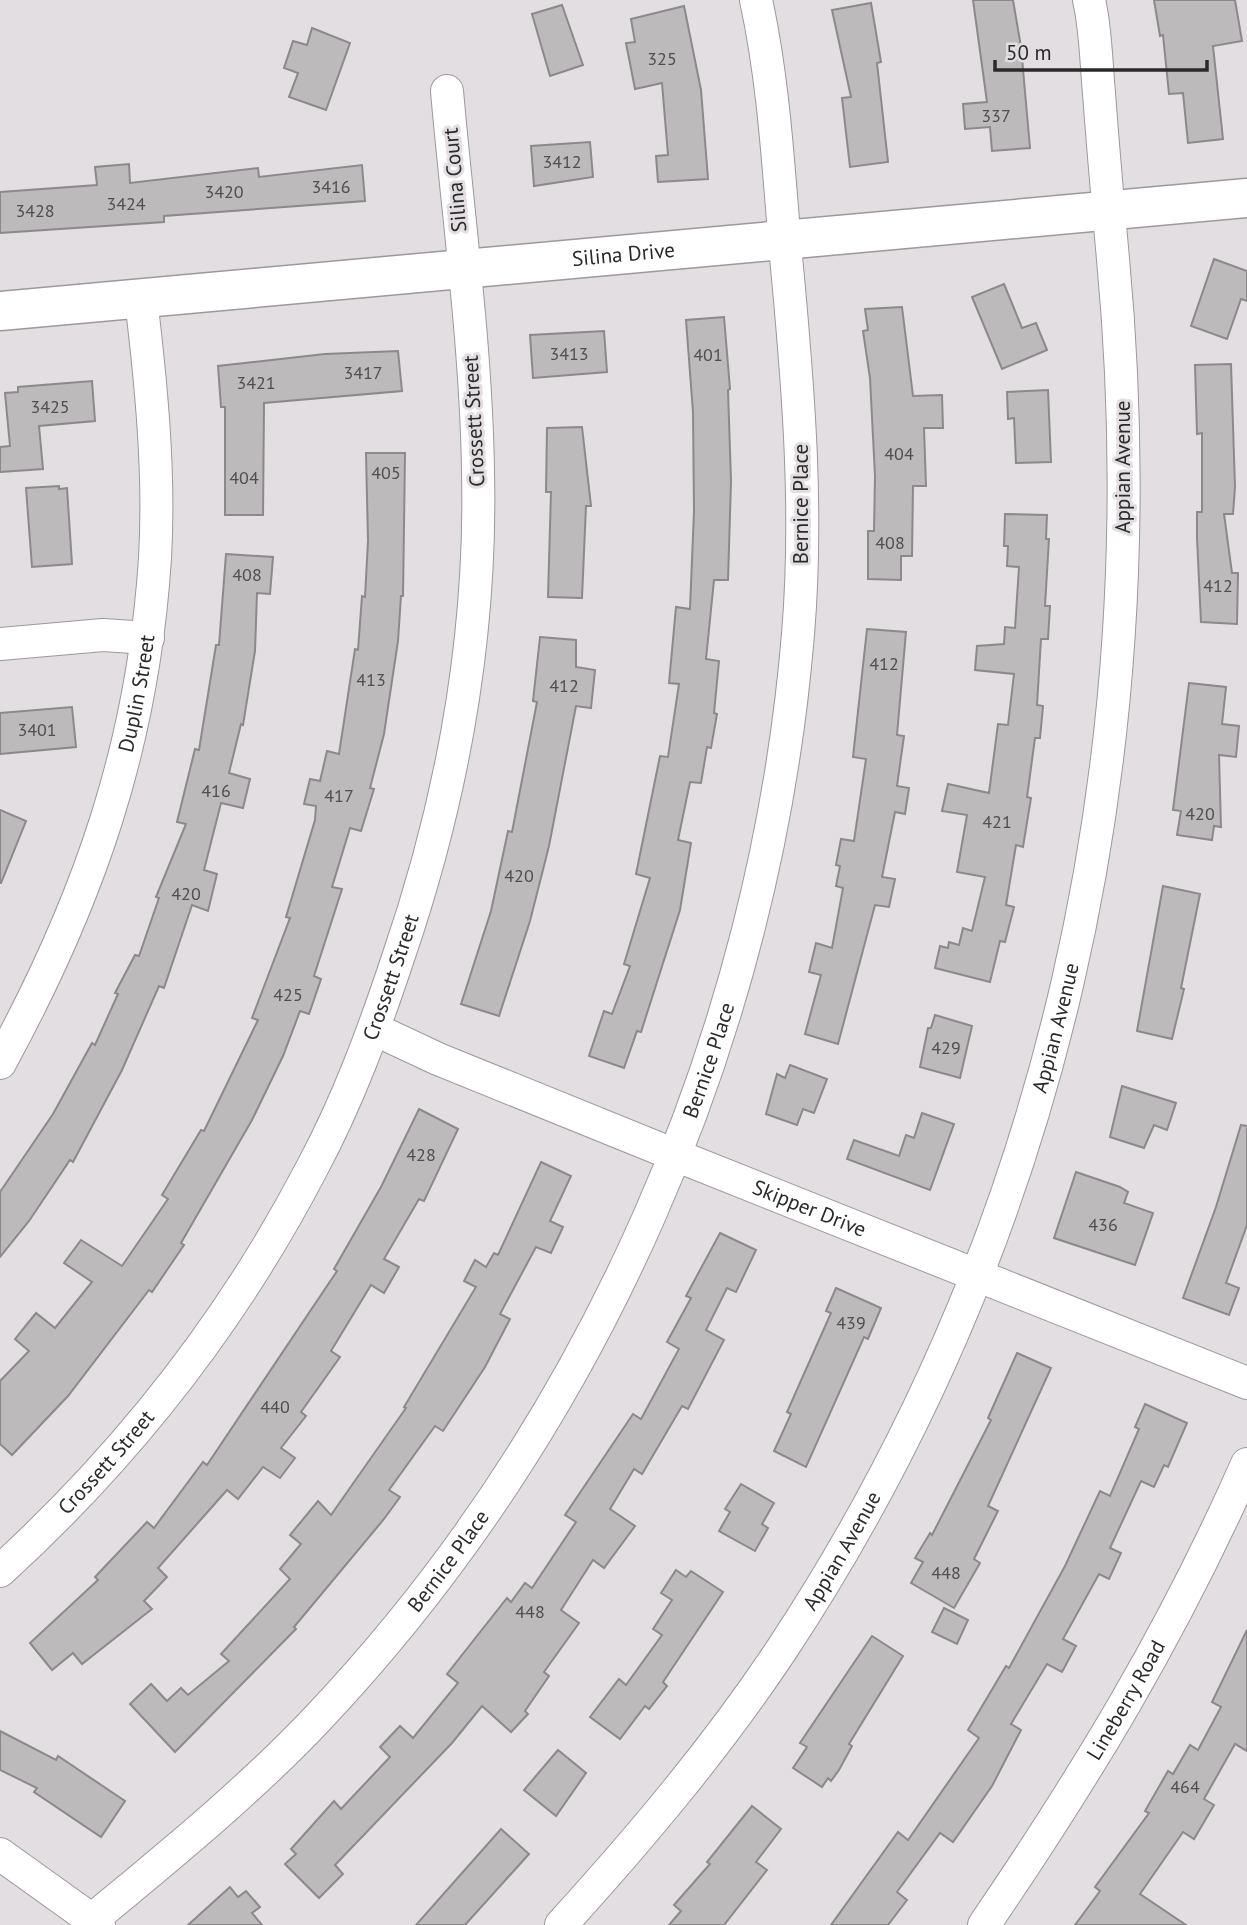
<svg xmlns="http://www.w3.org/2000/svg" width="1247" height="1925" viewBox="0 0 1247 1925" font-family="'PT Sans',sans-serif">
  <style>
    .building { fill: #bdbabc; stroke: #8c898b; stroke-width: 2 }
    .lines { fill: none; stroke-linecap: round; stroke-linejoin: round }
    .minor-casing { stroke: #9c989b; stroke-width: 34 }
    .tertiary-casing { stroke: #9c989b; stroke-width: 41 }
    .minor { stroke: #fff; stroke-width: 32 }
    .tertiary { stroke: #fff; stroke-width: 38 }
    .labels { text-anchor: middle; stroke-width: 6; stroke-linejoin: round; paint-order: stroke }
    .number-label { font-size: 18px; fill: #504e4f }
    .street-label { font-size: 21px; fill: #2b2a2b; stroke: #e2dee1 }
  </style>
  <rect width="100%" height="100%" fill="#e2dee1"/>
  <g class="building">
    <path d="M973,0H1013L1021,47L1030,148L992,151L990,127L965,129L963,104L987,102Z"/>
    <path d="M1154,0H1235L1242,41L1213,46L1223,139L1188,143L1183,93L1169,94L1163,35L1160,36Z"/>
    <path d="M871,3L881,62L877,63L888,162L850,167L842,98L851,97L832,10Z"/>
    <path d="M562,5L583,65L550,76L532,14Z"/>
    <path d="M684,6L701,90L708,179L658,182L656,156L668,155L662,83L635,89L626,43L635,42L631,19Z"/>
    <path d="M312,28L350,43L326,110L289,97L298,73L284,68L293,41L307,45Z"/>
    <path d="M590,142L593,177L534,186L531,146Z"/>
    <path d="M129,164L130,183L258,168L259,177L362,165L365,201L164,216V222L0,233V192L97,185L95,167Z"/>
    <path d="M1214,259L1247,271V301L1241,299L1227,339L1191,326Z"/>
    <path d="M1004,284L1022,328L1036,323L1047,350L1002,369L972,297Z"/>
    <path d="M902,307L913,396L942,395L943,428H924L926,486H913L912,556H901V580L868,579V531H874L875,476L870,378L863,331L868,330L865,309Z"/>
    <path d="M724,317L730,389L728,390L731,481L728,580H714L706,659L719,661L714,713L717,714L711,748L707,747L701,783L690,782L678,840L691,843L680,910L641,1032L637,1031L624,1068L589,1056L604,1011L612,1014L630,966L624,964L650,878L636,874L660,756L668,757L679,684L669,683L676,607L690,609L694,511L693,412L686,320Z"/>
    <path d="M604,331L607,372L533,378L530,335Z"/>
    <path d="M398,351L402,391L264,403L263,515H225V407H221L218,366L325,354Z"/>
    <path d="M1231,364L1235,487L1233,514H1224L1232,573H1238L1237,624L1201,622L1197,538V512H1202V433L1197,434L1195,365Z"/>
    <path d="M92,381L95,421L39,426L43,469L0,472V447L10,446L5,393L18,392V387Z"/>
    <path d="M1048,390L1051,462L1016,463L1014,418L1008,419L1007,392Z"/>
    <path d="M582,427L591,506H586L582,598L548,597L551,492H546L547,428Z"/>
    <path d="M366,453H405L403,596H401L398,641L384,734L370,788L374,789L361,831L350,828L332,887L342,889L314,976L321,979L309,1014L300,1011L283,1056L252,1120L181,1243L184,1245L152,1292L149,1290L68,1396L12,1455L0,1444V1381L29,1351L15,1339L36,1313L55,1328L92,1282L64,1263L81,1240L122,1266L168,1199L162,1195L201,1130L204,1131L258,1020L252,1018L290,918L286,917L315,820L316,806L304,804L310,779L320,781L327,751L339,754L355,649L358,650L362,596L365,597L368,541Z"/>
    <path d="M59,486V489L67,488L72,564L32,567L26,488Z"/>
    <path d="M1005,514L1047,515L1046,539H1049L1045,606H1050L1048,639H1041L1037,705L1043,706L1040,738H1035L1027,797L1031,798L1023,847L1016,845L1006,905L1014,907L1005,942L1000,941L990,982L935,968L940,946L948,948L949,942L959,945L963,928L972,931L985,877L957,872L967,815L942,811L948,784L989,793L998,724L1008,725L1014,674L975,670L977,646L1004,644L1005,627L1015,628L1019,567L1007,566L1008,546H1004Z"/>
    <path d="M226,554L273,557L270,594L257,593L255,651L243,725L241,724L229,773L250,779L243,808L221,803L204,870L217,874L208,911L192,905L164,988L159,986L122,1070L73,1162L70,1160L29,1221L0,1257V1192L53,1114L92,1043L95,1045L118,994L115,993L135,955L139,956L159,898L156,897L186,824L177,822L195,749L199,750L216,645H219Z"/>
    <path d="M867,629L906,632L897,735L904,736L897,786L909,788L905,814L895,812L882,877L895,879L889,907L875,905L838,1044L805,1034L821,975L809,972L816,943L832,948L843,888L836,886L840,866L836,865L841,839L854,841L866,759L853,757Z"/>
    <path d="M540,637L576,640V667L595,670L591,708L576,706L549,846L530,921L499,1016L461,1004L491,911L508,831L512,832L537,702L533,701Z"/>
    <path d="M1189,683L1226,687L1222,724L1239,726L1236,757L1219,755L1221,827L1214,826L1212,840L1177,835L1181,811L1173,810Z"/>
    <path d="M72,707L76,747L0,754V713Z"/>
    <path d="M0,810L26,821L1,883H0Z"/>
    <path d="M1163,886L1200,894L1181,988L1184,989L1172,1039L1137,1031Z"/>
    <path d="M935,1015L972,1026L960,1078L920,1067L928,1028H931Z"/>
    <path d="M790,1065L827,1079L814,1113L803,1109L797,1125L766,1114L777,1074L785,1078Z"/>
    <path d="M1122,1086L1176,1103L1167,1130L1154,1125L1144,1148L1110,1137Z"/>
    <path d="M419,1109L458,1129L424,1201L419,1199L384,1259L399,1267L384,1293L371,1285L331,1351L340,1357L301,1412L306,1416L281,1448L295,1458L280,1478L263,1467L238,1499L227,1490L158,1568L167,1577L144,1601L152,1609L82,1664L73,1653L52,1670L30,1643L98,1580L95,1577L147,1522L154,1528L203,1462L207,1465L337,1271L334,1269L381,1187Z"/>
    <path d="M922,1113L954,1124L930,1190L847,1159L854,1140L899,1156L906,1135L914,1138Z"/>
    <path d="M1241,1125L1247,1126V1225L1226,1283L1239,1288L1229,1315L1183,1298L1216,1207Z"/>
    <path d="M541,1162L571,1176L550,1221L563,1227L551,1253L536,1247L500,1314L510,1319L485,1367L443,1431L435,1426L389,1490L400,1497L384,1519L294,1627L296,1629L175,1752L130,1704L151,1684L167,1701L181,1688L188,1695L229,1661L221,1654L290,1579L280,1569L301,1544L290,1535L318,1501L331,1515L406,1408L404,1407L476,1287L464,1281L475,1260L486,1267L494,1253L498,1255Z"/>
    <path d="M1076,1172L1120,1187L1128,1192L1124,1203L1153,1213L1135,1265L1054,1238Z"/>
    <path d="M720,1233L756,1250L736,1292L727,1288L706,1330L724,1340L688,1409L682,1406L642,1474L634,1469L610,1509L635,1526L604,1568L593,1560L561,1610L579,1623L544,1672L549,1676L525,1711L528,1714L511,1732L482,1706L452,1743L335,1865L343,1874L319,1898L285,1864L296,1854L291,1849L334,1801L341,1809L390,1757L380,1747L400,1726L413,1738L458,1683L447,1674L507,1598L511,1602L525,1583L532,1588L576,1522L565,1515L633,1414L641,1419L679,1349L667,1342L691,1298L686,1296Z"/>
    <path d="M836,1288L881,1308L868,1339L864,1337L806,1467L774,1451L791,1414L787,1412L831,1313L826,1311Z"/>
    <path d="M1017,1353L1051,1368L988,1506L998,1511L974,1559L980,1563L954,1608L911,1583L923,1562L915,1558L930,1533L932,1535L991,1420L988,1418Z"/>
    <path d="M1145,1404L1187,1423L1168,1467L1164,1465L1154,1487L1141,1481L1110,1548L1121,1553L1109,1579L1099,1574L1063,1639L1076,1646L1062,1672L1047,1664L1011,1724L1021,1730L992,1786L953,1842L940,1833L897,1892L907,1900L888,1925H831L898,1832L908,1840L979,1738L968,1730L1006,1666L1009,1668L1065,1566L1100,1491L1110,1496L1139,1429L1135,1427Z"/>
    <path d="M741,1484L774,1503L762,1524L768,1528L755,1551L719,1531L730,1512L725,1509Z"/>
    <path d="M676,1570L686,1577L691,1571L723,1592L663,1682L667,1686L649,1709L645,1706L620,1739L590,1717L619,1679L626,1685L662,1635L653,1629L672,1600L661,1593Z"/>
    <path d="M944,1608L968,1620L957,1644L932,1632Z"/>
    <path d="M1247,1630V1751L1235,1744L1204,1799L1214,1805L1194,1839L1183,1832L1140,1894L1186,1925H1075L1100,1891L1095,1887L1149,1813L1145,1811L1168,1771L1173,1774L1190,1745L1198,1750L1221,1707L1212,1702Z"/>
    <path d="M872,1636L903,1656L849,1744L852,1746L839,1770L831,1781L828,1778L822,1787L793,1768L807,1747L800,1743Z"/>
    <path d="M0,1731L56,1760L58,1756L125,1801L101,1837L34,1792L37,1788L0,1770Z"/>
    <path d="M558,1750L586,1773L556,1816L524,1790Z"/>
    <path d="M752,1806L781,1829L756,1862L767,1870L724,1925H669L681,1911L674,1905L710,1864L707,1862Z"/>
    <path d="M501,1829L529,1854L520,1864L465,1925H416Z"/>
    <path d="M230,1887L238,1897L246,1891L260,1907L252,1913L262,1925H188Z"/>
  </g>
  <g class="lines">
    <g class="minor-casing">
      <g id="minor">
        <path d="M0,644L103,635L148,638"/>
        <path id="s1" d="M374,1029L438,1059L675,1155L1247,1383"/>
        <path id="s2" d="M0,1063C89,900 143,745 155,558C160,473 151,383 141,299"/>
        <path id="s3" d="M0,1571C126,1456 233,1320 312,1168C348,1101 374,1030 398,958C452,801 482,638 478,471C476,344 458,217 447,91"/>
        <path d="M0,1854L99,1925"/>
        <path id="s4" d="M93,1919C170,1855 249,1791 318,1718C594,1426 765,1034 798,634C808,515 799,397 788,278C779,185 776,92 756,0"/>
        <path id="s5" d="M561,1925C640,1838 717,1747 782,1649C1056,1234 1159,751 1113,259C1108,204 1103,148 1099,93C1096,62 1096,30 1089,0"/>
        <path id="s6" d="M984,1925C1087,1774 1173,1632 1247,1464"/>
      </g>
    </g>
    <g class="tertiary-casing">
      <g id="tertiary">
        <path id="s7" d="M0,311L1247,198"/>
      </g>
    </g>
    <use href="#minor" class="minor"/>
    <use href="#tertiary" class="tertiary"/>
  </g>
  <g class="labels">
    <g class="number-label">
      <text x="662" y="65">325</text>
      <text x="996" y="122">337</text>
      <text x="562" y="168">3412</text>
      <text x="331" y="193">3416</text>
      <text x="224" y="198">3420</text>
      <text x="126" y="210">3424</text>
      <text x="35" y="217">3428</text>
      <text x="569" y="360">3413</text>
      <text x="708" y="361">401</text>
      <text x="363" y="379">3417</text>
      <text x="256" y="389">3421</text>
      <text x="50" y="413">3425</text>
      <text x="899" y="460">404</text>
      <text x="386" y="479">405</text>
      <text x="244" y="484">404</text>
      <text x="890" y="549">408</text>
      <text x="247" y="581">408</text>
      <text x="1218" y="592">412</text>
      <text x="884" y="670">412</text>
      <text x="371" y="686">413</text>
      <text x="564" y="692">412</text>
      <text x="37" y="736">3401</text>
      <text x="216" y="797">416</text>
      <text x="339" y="802">417</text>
      <text x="1200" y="820">420</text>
      <text x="997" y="828">421</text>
      <text x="519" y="882">420</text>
      <text x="186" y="900">420</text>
      <text x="288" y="1001">425</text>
      <text x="946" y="1054">429</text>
      <text x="421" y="1161">428</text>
      <text x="1103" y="1231">436</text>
      <text x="851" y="1329">439</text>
      <text x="275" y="1413">440</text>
      <text x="946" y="1579">448</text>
      <text x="530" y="1618">448</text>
      <text x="1185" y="1793">464</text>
    </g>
    <g class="street-label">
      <text transform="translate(455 180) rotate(-95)" y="7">Silina Court</text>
      <text dy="7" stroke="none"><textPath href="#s7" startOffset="626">Silina Drive</textPath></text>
      <text transform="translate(474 421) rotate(-93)" y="7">Crossett Street</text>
      <text transform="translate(1123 467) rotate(-90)" y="7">Appian Avenue</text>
      <text transform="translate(801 504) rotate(-90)" y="7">Bernice Place</text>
      <text dy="7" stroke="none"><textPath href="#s2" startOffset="396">Duplin Street</textPath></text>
      <text dy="7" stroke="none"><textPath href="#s3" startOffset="719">Crossett Street</textPath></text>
      <text dy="7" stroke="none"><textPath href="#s5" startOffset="1036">Appian Avenue</textPath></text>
      <text dy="7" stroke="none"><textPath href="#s4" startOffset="1073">Bernice Place</textPath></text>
      <text dy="7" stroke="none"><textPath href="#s1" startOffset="471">Skipper Drive</textPath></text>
      <text dy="7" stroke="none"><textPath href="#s3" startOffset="152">Crossett Street</textPath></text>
      <text dy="7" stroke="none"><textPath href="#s5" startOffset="469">Appian Avenue</textPath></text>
      <text dy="7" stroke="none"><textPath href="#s4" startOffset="506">Bernice Place</textPath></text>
      <text dy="7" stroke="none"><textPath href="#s6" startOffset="266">Lineberry Road</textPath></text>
    </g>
  </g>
  <path d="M995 60v10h212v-10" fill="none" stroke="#2b2a2b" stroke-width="3.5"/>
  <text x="1006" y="60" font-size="21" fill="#2b2a2b" stroke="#e2dee1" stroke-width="5" paint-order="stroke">50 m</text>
</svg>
